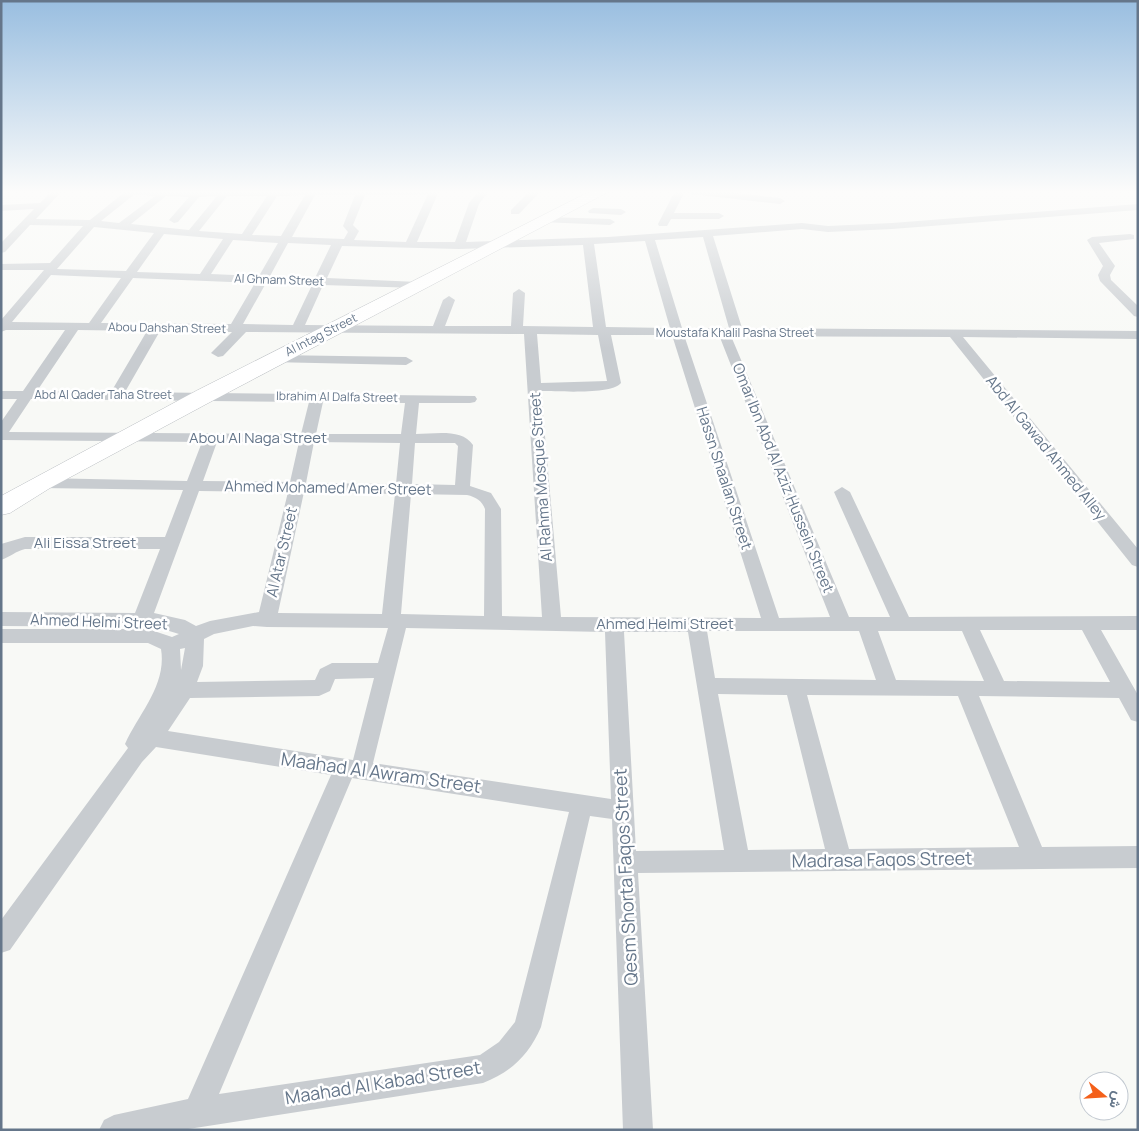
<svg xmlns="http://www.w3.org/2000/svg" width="1139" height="1131" viewBox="0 0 1139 1131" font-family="Manrope,Vazirmatn,sans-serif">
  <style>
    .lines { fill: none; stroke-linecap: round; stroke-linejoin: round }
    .primary-casing { stroke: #bbbfc3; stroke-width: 1 }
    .street { fill: #c8ccd0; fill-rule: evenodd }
    .primary { fill: #fff; fill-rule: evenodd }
    .labels { text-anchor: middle; stroke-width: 5; stroke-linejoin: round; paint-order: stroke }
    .far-street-label { font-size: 12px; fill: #65768a; stroke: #fff }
    .street-label { font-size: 15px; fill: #65768a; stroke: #fff }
    .near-street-label { font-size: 18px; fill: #65768a; stroke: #fff }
  </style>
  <rect width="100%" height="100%" fill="#f8f9f6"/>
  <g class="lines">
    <g class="primary-casing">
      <path id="primary" d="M591,191H610L212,401L50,488L10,513L1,515V496L196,391Z"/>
    </g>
    <g class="street">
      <path d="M52,191H62L36,219L90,220L126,191H439L417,242H455L469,203L479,191H489L479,204L466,242L608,237L802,223L828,226L892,223L1138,204V210L892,229L828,232L802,229L713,236L742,328L1138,331V339L963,337L1138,549V567L1132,565L950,337L731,336L849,617H890L834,492L842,487L850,492L909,617L1138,616V630H1101L1138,695V722L1131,720L1119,698L979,696L1042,847L1138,846V868L638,873L653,1130H623L612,819L590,816L541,1027C529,1055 511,1072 483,1083L182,1130H99L104,1120L114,1115L188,1099L331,775L156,747L142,762L10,950L1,953V920L128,748L125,744C139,713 167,685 161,649L148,643H1V629H148L172,637L179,634L156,627L1,626V612L135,613L160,549H25C16,551 10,557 1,560V544L25,537H165L183,490L41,488L33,483L41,478L187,481L202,442L1,440V422L17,399H1V391H23L65,330H6L1,332V320L44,270H1V264L50,263L83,226L30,225L5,252L1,253V243L34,209L1,211V205L40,203ZM135,194L155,196L119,223L101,221ZM428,194L406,242L354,240L359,231L353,225L365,195ZM305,195L281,236L252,235L277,196ZM315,195H355L343,226L348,232L344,239L292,237ZM166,196L189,197L169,220L174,223L178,222L199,197L217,196L189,230L131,224ZM227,196H267L242,234L199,231ZM94,227L154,233L126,271L57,269ZM164,234L223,239L200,274L137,272ZM703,237L729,328H682L655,240ZM233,240L278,243L259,276L211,274ZM645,241L670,328L606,327L594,244ZM288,243L331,245L315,278L270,276ZM583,245L593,327L523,326L525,293L519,289L513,293L511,326H445L455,300L449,296L443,300L433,326L305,325L323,285L418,288L424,285L418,282L327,278L342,246L459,249ZM51,275L121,278L89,323L12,322ZM133,278L255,283L231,324L101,323ZM266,283L312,285L293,325L243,324ZM78,330L147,331L111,392L37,391ZM160,331L232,332L211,353L218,357L223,356L246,332L524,334L542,617L502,616L501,509L491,493L470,486L473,445C462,428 434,434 416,434L419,403H470L475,402L477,399L475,396L125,392ZM537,334L598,335L607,381L541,383ZM611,335H672L761,618L561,617L541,391C558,391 611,395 621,383ZM684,335H719L830,617L779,618ZM31,399L309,402L301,434L9,432ZM323,402L405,403L401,434H316ZM217,442H299L290,482L203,481ZM314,442L400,443L396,484L306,483ZM415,443H455L458,446L455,485L412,484ZM199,491L288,492L259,612L210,621L196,626L185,620L154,613ZM304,492L395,494L382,614L278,613ZM411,494L467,495C476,497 482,501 485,509L484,616L401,614ZM253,626L267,627L388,628L378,663H332L320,669L315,680L197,682L203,666L204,639L214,634ZM406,628L605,632L611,799L373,763ZM980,630H1082L1110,682L1004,681ZM707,631H859L876,680L715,678ZM878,631H962L984,681L896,680ZM624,632H688L724,850L636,851ZM185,648L181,670L180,649ZM374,678L353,760L168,731L190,698L319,696L330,691L335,679ZM718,694L787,695L825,849L748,850ZM807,695L958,696L1019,847L849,849ZM352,778L569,812L515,1022L499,1042L480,1055L219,1094Z"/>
      <path d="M530,191H541L519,214H511V210Z"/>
      <path d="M675,191H685L674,213H719L724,216L719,219H671L667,226H659L658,224Z"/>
      <path d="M686,191H718L780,198L785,201L780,204L691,194Z"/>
      <path d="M593,208L621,209L626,212L621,215L589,213L588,211Z"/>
      <path d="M546,217L610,219L615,222L610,225L542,222L541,220Z"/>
      <path d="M1130,234L1134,235V239L1099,243L1115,266L1110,275L1111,280L1138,306V317L1134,316L1100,281L1098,275L1103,266L1087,240L1092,237Z"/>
      <path d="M275,355L406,357L413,361L406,365L270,362L268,359L270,356Z"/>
    </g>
    <use href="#primary" class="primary"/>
  </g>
  <linearGradient id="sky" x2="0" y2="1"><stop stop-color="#99bee0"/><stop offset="0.55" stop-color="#fcfcfb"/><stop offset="1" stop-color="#fcfcfb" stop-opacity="0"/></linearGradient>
  <rect width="1139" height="349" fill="url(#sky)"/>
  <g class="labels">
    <g class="far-street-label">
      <text transform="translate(279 280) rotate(2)" y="4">Al Ghnam Street</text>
      <text transform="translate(167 328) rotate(1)" y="4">Abou Dahshan Street</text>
      <text x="735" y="337">Moustafa Khalil Pasha Street</text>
      <text transform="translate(321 335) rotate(-27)" y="4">Al Intag Street</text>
      <text x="103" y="399">Abd Al Qader Taha Street</text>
      <text transform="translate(337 397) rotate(1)" y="4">Ibrahim Al Dalfa Street</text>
    </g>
    <g class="street-label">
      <text x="258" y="443">Abou Al Naga Street</text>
      <text transform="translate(1046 448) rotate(51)" y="5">Abd Al Gawad Ahmed Alley</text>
      <text transform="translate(541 477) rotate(-94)" y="5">Al Rahma Mosque Street</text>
      <text transform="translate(724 478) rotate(72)" y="5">Hassn Shaalan Street</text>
      <text transform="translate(783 478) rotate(68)" y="5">Omar Ibn Abd Al Aziz Hussein Street</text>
      <text transform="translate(328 488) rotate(1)" y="5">Ahmed Mohamed Amer Street</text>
      <text x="85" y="548">Ali Eissa Street</text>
      <text transform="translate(282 552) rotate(-77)" y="5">Al Atar Street</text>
      <text transform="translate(99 622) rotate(2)" y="5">Ahmed Helmi Street</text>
      <text x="665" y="629">Ahmed Helmi Street</text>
    </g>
    <g class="near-street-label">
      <text transform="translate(381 773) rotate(8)" y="6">Maahad Al Awram Street</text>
      <text transform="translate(882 860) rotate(-1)" y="6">Madrasa Faqos Street</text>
      <text transform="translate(626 877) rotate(-93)" y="6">Qesm Shorta Faqos Street</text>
      <text transform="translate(383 1083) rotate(-9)" y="6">Maahad Al Kabad Street</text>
    </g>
  </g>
  <rect width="1139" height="1131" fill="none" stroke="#65768a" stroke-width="5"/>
  <g transform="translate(1104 1096) rotate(108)"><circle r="24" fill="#ffffff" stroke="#c1c8d0"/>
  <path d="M0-4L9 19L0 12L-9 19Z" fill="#f4601a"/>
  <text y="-8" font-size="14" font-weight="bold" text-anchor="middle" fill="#65768a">ش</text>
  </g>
</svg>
